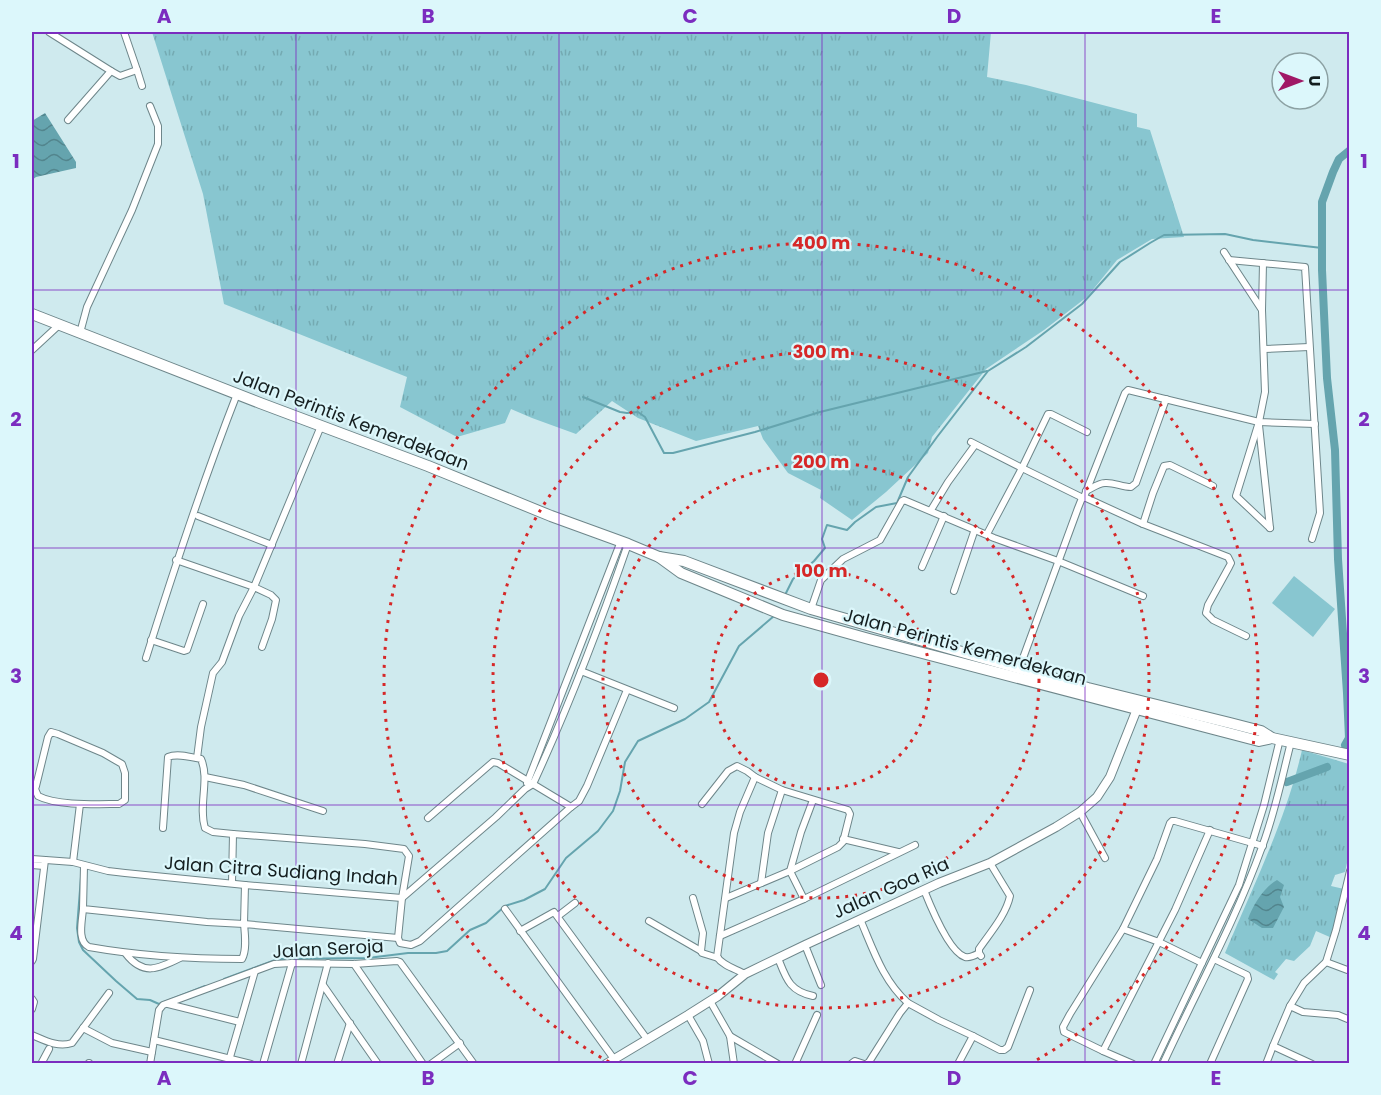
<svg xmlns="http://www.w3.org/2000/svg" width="1381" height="1095" viewBox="0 0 1381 1095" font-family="Poppins,sans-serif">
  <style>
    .grass { fill: url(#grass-tufts) }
    .garden { fill: #88c6d0 }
    .water { fill: url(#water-waves) }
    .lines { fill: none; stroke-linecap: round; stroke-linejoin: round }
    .stream { stroke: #65a4ae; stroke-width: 2 }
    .canal { stroke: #65a4ae; stroke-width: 8 }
    .street-casing { stroke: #6e868a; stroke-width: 8 }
    .secondary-casing { stroke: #6e868a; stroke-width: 10 }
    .highway-casing { stroke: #6e868a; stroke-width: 12 }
    .street { stroke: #fff; stroke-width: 6 }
    .secondary { stroke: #fff; stroke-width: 8 }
    .highway { stroke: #fff; stroke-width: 10 }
    .grid { fill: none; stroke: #7b2cbf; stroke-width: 1.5; stroke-opacity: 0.55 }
    .ring { fill: none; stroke: #d62828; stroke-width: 3; stroke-dasharray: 3 6 }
    .labels { text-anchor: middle; stroke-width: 4.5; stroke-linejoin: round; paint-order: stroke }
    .street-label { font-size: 18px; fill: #151f20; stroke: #dcf7fb }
    .centre { fill: #d62828; stroke: #dcf7fb; stroke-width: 3 }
    .ring-label { font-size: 18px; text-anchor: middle; font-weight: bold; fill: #d62828; stroke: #dcf7fb; stroke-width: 4.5; stroke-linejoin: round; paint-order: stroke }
    .neatline { fill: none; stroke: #7b2cbf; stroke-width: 2 }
    .grid-label { font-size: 20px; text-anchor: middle; font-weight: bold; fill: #7b2cbf }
  </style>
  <defs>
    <pattern id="grass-tufts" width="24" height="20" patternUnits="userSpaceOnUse" patternTransform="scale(1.5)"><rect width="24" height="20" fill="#88c6d0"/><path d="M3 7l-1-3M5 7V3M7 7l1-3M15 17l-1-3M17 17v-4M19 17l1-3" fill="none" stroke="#74aab2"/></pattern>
    <pattern id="water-waves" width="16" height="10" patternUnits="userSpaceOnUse" patternTransform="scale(1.5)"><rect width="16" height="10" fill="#65a4ae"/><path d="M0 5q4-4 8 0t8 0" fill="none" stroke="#52858d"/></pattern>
  </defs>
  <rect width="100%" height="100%" fill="#cfeaee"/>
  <g class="grass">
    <path d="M152,32H848L860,34L862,32H991L987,77L1026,85L1137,114V127L1150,130L1184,237L1152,239L1117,260L1087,297L1044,330L986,369L932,437L928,453L886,492L852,520L820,498L821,490L788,473L763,439L758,426L696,441L638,418L612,401L576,434L532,418L511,409L505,423L457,437L400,407L407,377L224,304L203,194Z"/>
    <path d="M1302,750L1349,764V854L1345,872L1335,875L1331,886L1344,889L1332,938L1316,931L1310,946L1294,961L1286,959L1275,972L1278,974L1274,980L1225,953C1253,886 1286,820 1302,750Z"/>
  </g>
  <path class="garden" d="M1294,576L1335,609L1313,637L1272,603Z"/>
  <g class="water">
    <path d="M45,113L76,162V168L36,177L32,180V121Z"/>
    <path d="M1277,880L1284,885L1280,897L1284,907L1273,928H1262L1248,919C1253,905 1264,887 1277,880Z"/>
  </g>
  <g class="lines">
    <g class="stream">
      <path d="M583,397L620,412L627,413L638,412L645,417L664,453H673L755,432L820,412L987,371"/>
      <path d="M785,595L793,579L814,561L825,548L822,539L827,525L847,530L855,522L876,507L897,503L908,477L937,437L988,371L1026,347L1082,304L1120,262L1150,243L1164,235L1225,234L1253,240L1322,248"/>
      <path d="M81,877L77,928L79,942L83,950L116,981L137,999L150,1000L159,1004L205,986"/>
      <path d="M224,979L278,959L368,958L408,953H436L447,951L470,930L486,923L505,906L524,900L545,889L566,858L598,831L613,811L620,791L625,762L638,741L685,719L709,702L739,646L774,616"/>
    </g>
    <g class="canal">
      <path d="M1345,745L1349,738L1347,693L1338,559L1335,450L1327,378L1322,270V202L1333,172L1339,159L1350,150"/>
      <path d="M1287,782L1327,767"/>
    </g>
    <g class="street-casing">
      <g id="street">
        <path d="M49,32L111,71L68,120"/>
        <path d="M137,70L142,86"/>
        <path d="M111,71L120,76L137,70L124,32"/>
        <path d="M1224,252L1262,310L1265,392L1259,422L1236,496L1270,528"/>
        <path d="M1229,260L1305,267L1320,513L1312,539"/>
        <path d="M1262,310L1263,263"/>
        <path d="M80,333L87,307L132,210L158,144V126L150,106"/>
        <path d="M1264,349L1309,347"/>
        <path d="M32,350L59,325"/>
        <path d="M1259,425L1270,528"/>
        <path d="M971,442L1022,468L987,534"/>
        <path d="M1086,491C1092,488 1099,483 1105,483C1113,482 1122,487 1131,487L1136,483L1166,399"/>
        <path d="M1084,497L1123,398L1125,393L1128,390L1259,422L1315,424"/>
        <path d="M1083,498L1022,468L1048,414H1051L1087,432"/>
        <path d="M931,510L948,482L975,445"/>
        <path d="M198,516L272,545"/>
        <path d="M1143,524L1153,493L1164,466L1170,465L1213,486"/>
        <path d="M176,560L254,587L321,426"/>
        <path d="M922,567L944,516"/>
        <path d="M954,591L975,529"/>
        <path d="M811,609L821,580L843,559L880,540L902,501L904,500L994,538L1058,561L1143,596"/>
        <path d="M151,640L184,651L187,650L203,604"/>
        <path d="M146,658C174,569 203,481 237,394"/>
        <path d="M1019,669L1078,508L1082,498L1084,497L1143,524L1228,557L1231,563L1229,567L1208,605L1206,613L1213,620L1246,636"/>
        <path d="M581,671L674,708"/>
        <path d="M51,732L58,734L103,753L122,764L125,773V800L119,804C98,804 57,806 38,796L35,789L36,786L48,737Z"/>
        <path d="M197,758L201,727L213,673L222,662L239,616L254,587L271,595L276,600L272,619L262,647"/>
        <path d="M205,777L244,785L323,811"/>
        <path d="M527,783L621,541"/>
        <path d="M702,804L728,771L737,766L747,771L755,777L782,790L848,810L850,814L843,842L838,847L790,871L726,898"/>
        <path d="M1080,812L1105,858"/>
        <path d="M428,818L493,762L498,763L571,807L579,801L587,786L627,690"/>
        <path d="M163,828L168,757C177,753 191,757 201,759C210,779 198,806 205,828L213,832L233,834L232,883"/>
        <path d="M233,834L365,844L404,849L409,856L402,898L398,938L400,943L411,945L420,941L571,807"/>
        <path d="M843,839L898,852"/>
        <path d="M32,859L73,862L108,871L125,873L245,885L402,898L496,817L525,789L533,784C569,706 600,625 628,544"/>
        <path d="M73,862L80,804"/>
        <path d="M32,865L44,866"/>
        <path d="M84,866L83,909L207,922L244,924L245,885"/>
        <path d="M1350,871L1336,930L1326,962L1304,983L1290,1006L1303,1012L1338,1015L1350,1020"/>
        <path d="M761,883L768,833L782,790"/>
        <path d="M924,890C930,905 949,952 965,957C970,958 974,956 979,953"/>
        <path d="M693,898L703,933L701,951L702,953L718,958"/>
        <path d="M804,899L790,871L801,832L813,800"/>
        <path d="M83,909C82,922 77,941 89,947C140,956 191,959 242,959C247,950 245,935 244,924L398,938"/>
        <path d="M505,909L614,1059"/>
        <path d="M558,916L575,903"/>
        <path d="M860,919C873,949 883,981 908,1003"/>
        <path d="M649,921L701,951"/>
        <path d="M520,931L554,912L647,1039"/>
        <path d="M720,936L804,899L915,845"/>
        <path d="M805,945L821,985"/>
        <path d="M126,954C143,976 158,969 180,958"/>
        <path d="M981,956L979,953V949C990,933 1006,915 1010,896L990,863"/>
        <path d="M778,958C786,978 789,991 813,996"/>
        <path d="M32,961L33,959L45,860"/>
        <path d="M1326,962L1350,971"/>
        <path d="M1202,963L1159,942L1123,929L1157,859L1170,823L1172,821H1175L1263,846"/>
        <path d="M354,964L423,1064"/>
        <path d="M745,974C736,969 723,966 717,957L734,833L740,812L755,777"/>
        <path d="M323,985L378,1064"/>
        <path d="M32,999L34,1002L32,1009"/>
        <path d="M710,1001L730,1036L734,1064"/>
        <path d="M168,1004L240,1022"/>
        <path d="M1290,1006L1273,1046L1312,1064"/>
        <path d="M688,1015L703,1041L709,1064"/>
        <path d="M83,1028L112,1043L152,1052"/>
        <path d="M32,1035C44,1040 58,1048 72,1043L109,993"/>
        <path d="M730,1036L778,1064"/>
        <path d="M154,1040L251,1064"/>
        <path d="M1103,1051L1064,1032L1063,1027L1070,1014L1123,929"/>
        <path d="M41,1064L49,1049"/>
        <path d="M89,1064V1063"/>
        <path d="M150,1064L159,1010L163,1005L274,964L292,963L354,964L397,961L400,962L474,1064"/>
        <path d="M228,1064L255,971"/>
        <path d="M263,1064L292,963"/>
        <path d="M301,1064L328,963"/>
        <path d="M337,1064L350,1023"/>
        <path d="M431,1064L460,1043"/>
        <path d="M795,1064L817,1015"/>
        <path d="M851,1064L855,1061L864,1064"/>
        <path d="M866,1064L869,1062L900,1013L908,1003L939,1020L973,1036L1000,1050H1004L1008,1047L1030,990"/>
        <path d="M958,1064L973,1036"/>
        <path d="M1133,1064L1103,1051L1175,910L1210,830"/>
        <path d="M1154,1064L1239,885L1264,805L1280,739"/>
        <path d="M1163,1064C1196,992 1235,922 1262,847C1275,813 1282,777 1291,742"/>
        <path d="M1210,1064L1248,979L1247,975L1214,959"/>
        <path d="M1266,1064L1273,1046"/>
      </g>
    </g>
    <g class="secondary-casing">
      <path id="secondary" d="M606,1064L688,1015L718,996L745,974L805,945L939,883L990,863L1056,827L1080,812L1097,797L1110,777L1139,704"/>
    </g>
    <g class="highway-casing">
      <g id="highway">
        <path d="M32,314L260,403L428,466L551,516L628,544L659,557L681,573L783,615L869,639L1259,741L1272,738"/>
        <path d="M659,557L684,561L811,609L1088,688L1230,723L1261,731L1272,738L1350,755"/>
      </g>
    </g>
    <use href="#street" class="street"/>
    <use href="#secondary" class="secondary"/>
    <use href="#highway" class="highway"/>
  </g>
  <path class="grid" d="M296,32V1064M559,32V1064M822,32V1064M1085,32V1064M32,290H1350M32,548H1350M32,805H1350"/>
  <g class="ring">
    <circle cx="821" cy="680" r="109"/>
    <circle cx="821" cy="680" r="218"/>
    <circle cx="821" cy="680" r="328"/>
    <path d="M609 1062A437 437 0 1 1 1033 1062"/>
  </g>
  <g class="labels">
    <g class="street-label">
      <text transform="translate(351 420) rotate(21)" y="6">Jalan Perintis Kemerdekaan</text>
      <text transform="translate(965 647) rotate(15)" y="6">Jalan Perintis Kemerdekaan</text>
      <text transform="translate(281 871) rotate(4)" y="6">Jalan Citra Sudiang Indah</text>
      <text transform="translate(891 888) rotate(-24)" y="6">Jalan Goa Ria</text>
      <text transform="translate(328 949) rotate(-3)" y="6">Jalan Seroja</text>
    </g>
  </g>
  <circle cx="821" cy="680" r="9" class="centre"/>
  <g class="ring-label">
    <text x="821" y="249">400 m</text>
    <text x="821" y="358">300 m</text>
    <text x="821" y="468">200 m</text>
    <text x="821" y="577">100 m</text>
  </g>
  <rect width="1381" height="1095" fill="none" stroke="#dcf7fb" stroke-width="66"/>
  <g transform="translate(1300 81) rotate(90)"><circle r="28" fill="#dcf7fb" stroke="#8ca1a3" stroke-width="1.5"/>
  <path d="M0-4.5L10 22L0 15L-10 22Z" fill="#a01866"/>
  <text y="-9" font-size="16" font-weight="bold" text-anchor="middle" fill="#151f20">U</text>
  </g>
  <rect x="33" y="33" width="1315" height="1029" class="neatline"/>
  <g class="grid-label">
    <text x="164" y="23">A</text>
    <text x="428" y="23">B</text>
    <text x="690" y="23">C</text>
    <text x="954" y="23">D</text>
    <text x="1216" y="23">E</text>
    <text x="16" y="168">1</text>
    <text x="1364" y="168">1</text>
    <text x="16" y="426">2</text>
    <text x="1364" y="426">2</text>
    <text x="16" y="683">3</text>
    <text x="1364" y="683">3</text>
    <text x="16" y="940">4</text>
    <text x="1364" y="940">4</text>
    <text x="164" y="1085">A</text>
    <text x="428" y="1085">B</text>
    <text x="690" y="1085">C</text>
    <text x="954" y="1085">D</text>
    <text x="1216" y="1085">E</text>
  </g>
</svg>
